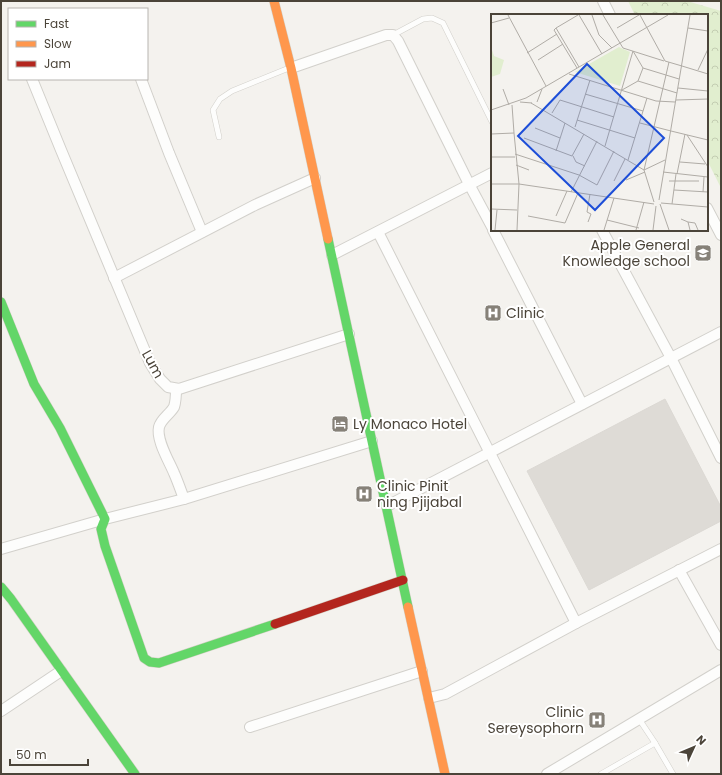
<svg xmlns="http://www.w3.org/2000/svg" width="722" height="775" viewBox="0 0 722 775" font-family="Poppins,sans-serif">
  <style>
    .park { fill: url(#park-crowns) }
    .building { fill: #dedbd6; stroke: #dcd9d4 }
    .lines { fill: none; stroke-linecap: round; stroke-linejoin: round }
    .lane-casing { stroke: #d2d0cb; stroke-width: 6 }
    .street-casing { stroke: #d2d0cb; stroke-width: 12 }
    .fast-casing { stroke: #d3cfc5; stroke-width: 10 }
    .slow-casing { stroke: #d3cfc5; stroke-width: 10 }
    .jam-casing { stroke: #d3cfc5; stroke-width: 10 }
    .lane { stroke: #fdfdfc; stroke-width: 5 }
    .street { stroke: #fdfdfc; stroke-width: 10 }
    .fast { stroke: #63d668; stroke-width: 9 }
    .slow { stroke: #ff974d; stroke-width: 9 }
    .jam { stroke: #b3261e; stroke-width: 9 }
    .labels { text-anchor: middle; stroke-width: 4; stroke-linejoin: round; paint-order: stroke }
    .poi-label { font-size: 14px; fill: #4b4439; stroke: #fff; text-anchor: start }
    .street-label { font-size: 14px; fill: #4b4439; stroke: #fff }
    .inset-road { fill: none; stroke: #b0aca6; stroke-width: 1 }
    .view { fill: #1d4ed8; fill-opacity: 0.15; stroke: #1d4ed8; stroke-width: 2 }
    .inset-edge { fill: none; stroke: #4b4439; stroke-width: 2 }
  </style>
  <defs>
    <pattern id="park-crowns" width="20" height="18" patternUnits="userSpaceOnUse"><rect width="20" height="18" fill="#e1eecf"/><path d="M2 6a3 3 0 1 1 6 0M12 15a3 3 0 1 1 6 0" fill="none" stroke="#c3cdb2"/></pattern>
  </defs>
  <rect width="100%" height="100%" fill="#f4f2ee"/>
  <path class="park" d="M628,1H687L721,11V188L707,160V15H635Z"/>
  <path class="building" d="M665,399L721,507V521L589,590L527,471Z"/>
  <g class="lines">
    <g class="lane-casing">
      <g id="lane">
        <path d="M393,35L423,19L432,18L443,23L492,122"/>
        <path d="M219,137L213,110L220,99L232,91L289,68"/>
        <path d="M639,719L655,743L673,774"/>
        <path d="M601,774L655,743"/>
      </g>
    </g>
    <g class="street-casing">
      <g id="street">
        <path d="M603,1L610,15"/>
        <path d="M291,68L386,35H393L398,41L469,184L492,227"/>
        <path d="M32,79L61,150L150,363L160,379L168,387L179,389L349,334"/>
        <path d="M141,79L169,153L202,232"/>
        <path d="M707,208L721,235"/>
        <path d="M493,230L582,404"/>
        <path d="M602,230L671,358L721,458"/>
        <path d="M378,232L576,623"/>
        <path d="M332,255L492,173"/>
        <path d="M114,278L255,205L315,178"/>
        <path d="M176,389C176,395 176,401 174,407C170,414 161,419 159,427C156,440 169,461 174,473C178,482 181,491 184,499"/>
        <path d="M387,506L721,332"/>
        <path d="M1,549L105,519L184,499L372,441"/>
        <path d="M679,570L721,645"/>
        <path d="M429,698L445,694L576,623L721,549"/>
        <path d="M1,711L61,671"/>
        <path d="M250,727L422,671"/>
        <path d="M547,774L721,670"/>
      </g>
    </g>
    <g class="fast-casing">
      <g id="fast">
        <path d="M328,239L408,607"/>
        <path d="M1,302L34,384L60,428L105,519L101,529L105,546L144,658L150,662L159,663L275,624"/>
        <path d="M1,587L11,599L135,774"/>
      </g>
    </g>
    <g class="slow-casing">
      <g id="slow">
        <path d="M274,1L291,68L328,239"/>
        <path d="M408,607L445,774"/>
      </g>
    </g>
    <g class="jam-casing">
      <path id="jam" d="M275,624L403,580"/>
    </g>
    <use href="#lane" class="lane"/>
    <use href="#street" class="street"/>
    <use href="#fast" class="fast"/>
    <use href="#slow" class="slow"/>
    <use href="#jam" class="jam"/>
  </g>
  <defs>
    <g id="school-square" transform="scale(0.9)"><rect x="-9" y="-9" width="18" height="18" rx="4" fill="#868178" stroke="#fff"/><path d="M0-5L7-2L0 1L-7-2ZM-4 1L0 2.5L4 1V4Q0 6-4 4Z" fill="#fff"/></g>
    <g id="hospital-square" transform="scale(0.9)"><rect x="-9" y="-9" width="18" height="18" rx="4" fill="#868178" stroke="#fff"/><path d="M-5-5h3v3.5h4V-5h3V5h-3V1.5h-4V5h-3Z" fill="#fff"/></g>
    <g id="hotel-square" transform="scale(0.9)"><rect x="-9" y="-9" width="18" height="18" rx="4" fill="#868178" stroke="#fff"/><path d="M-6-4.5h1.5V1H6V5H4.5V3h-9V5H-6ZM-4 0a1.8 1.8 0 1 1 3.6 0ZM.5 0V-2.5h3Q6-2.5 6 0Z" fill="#fff"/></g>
  </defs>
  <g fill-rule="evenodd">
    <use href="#school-square" x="703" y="253"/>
    <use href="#hospital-square" x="493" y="313"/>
    <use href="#hotel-square" x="340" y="424"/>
    <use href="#hospital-square" x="364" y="494"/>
    <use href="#hospital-square" x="597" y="720"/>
  </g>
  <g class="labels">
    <g class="poi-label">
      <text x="690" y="250" text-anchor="end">Apple General<tspan x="690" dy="16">Knowledge school</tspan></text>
      <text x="506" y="318">Clinic</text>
      <text x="353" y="429">Ly Monaco Hotel</text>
      <text x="377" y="491">Clinic Pinit<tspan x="377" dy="16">ning Pjijabal</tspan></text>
      <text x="584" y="717" text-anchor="end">Clinic<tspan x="584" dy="16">Sereysophorn</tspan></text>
    </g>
    <g class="street-label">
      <text transform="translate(153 364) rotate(61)" y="5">Lum</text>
    </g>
  </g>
  <g transform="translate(491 14)">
    <rect width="217" height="217" fill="#f4f2ee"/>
    <path d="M0,33L3,42L13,46L9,60L0,63Z" fill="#e1eecf"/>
    <path d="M128,33L139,38L129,72L84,58Z" fill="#e1eecf"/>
    <path class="inset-road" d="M17,1L55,72M88,1L111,40M101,1L108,21L121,34M112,1L132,34L173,47M149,1L174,47L191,52M0,9L18,4M65,14L63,16L86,54M65,14L88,53M65,14L87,1M126,14L148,1M197,14L217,17M142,37L152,54L188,65M36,39L66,20M47,46L72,30M191,52L217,60M207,56L217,35M78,60L165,87L184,88M147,67L152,54M187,74L217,77M12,75L18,91M131,76L147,67L186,79M94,80L152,97M185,86L217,85M29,88L41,89M46,88L51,75M40,89L153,156L163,188M21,91L23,119M0,96L35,84L177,1M61,99L69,86L123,103M86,106L144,124M149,109L180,117M84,113L99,66M44,114L69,124M180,117L217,126M0,120L23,119L28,170L26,216M196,121L217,153M33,124L81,142L93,120M114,132L142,37M65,137L74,109M24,140L88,161L106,171L123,137M82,142L85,148L94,152M0,143H24M137,146L156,84M189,148L214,150M25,151L38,156M153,156L178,48M153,156L174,146M172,158L217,163M186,160L194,120M135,166L154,158M123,167L134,145M178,167H208M0,170H28L163,190M183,176L217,178M80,178L106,127M212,178L213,163M168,186L199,1M170,189L217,193M169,190L178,216M181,190L185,160M0,195L26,196M37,202L74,209L87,179M65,202L76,177M190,205L197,208L199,216M116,206L148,214M97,208L100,200L96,198L99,180M197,208L204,209L207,216M4,216L6,196M113,216L123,184M145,216L153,188M162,216L165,192"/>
    <path class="view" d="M96,50L173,124L104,196L27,122Z"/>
    <rect width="217" height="217" class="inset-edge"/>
  </g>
  <rect width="722" height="775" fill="none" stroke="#4b4439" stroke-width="4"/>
  <rect x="8" y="8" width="140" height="72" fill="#ffffff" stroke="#b7b4b0"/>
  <rect x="16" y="21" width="20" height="6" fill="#63d668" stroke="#b7b4b0"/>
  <text x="44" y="28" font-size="12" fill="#4b4439">Fast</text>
  <rect x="16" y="41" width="20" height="6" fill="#ff974d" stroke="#b7b4b0"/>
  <text x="44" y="48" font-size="12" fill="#4b4439">Slow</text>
  <rect x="16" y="61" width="20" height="6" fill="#b3261e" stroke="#b7b4b0"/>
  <text x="44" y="68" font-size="12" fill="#4b4439">Jam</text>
  <g transform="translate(694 747) rotate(46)" stroke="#ffffff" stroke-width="3" paint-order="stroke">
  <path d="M0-3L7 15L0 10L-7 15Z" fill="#4b4439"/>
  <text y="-6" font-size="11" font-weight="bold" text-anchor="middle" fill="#4b4439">N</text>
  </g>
  <path d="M10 759v6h78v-6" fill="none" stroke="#4b4439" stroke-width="2"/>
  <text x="16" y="759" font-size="12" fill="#4b4439" stroke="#ffffff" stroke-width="3" paint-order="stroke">50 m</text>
</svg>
